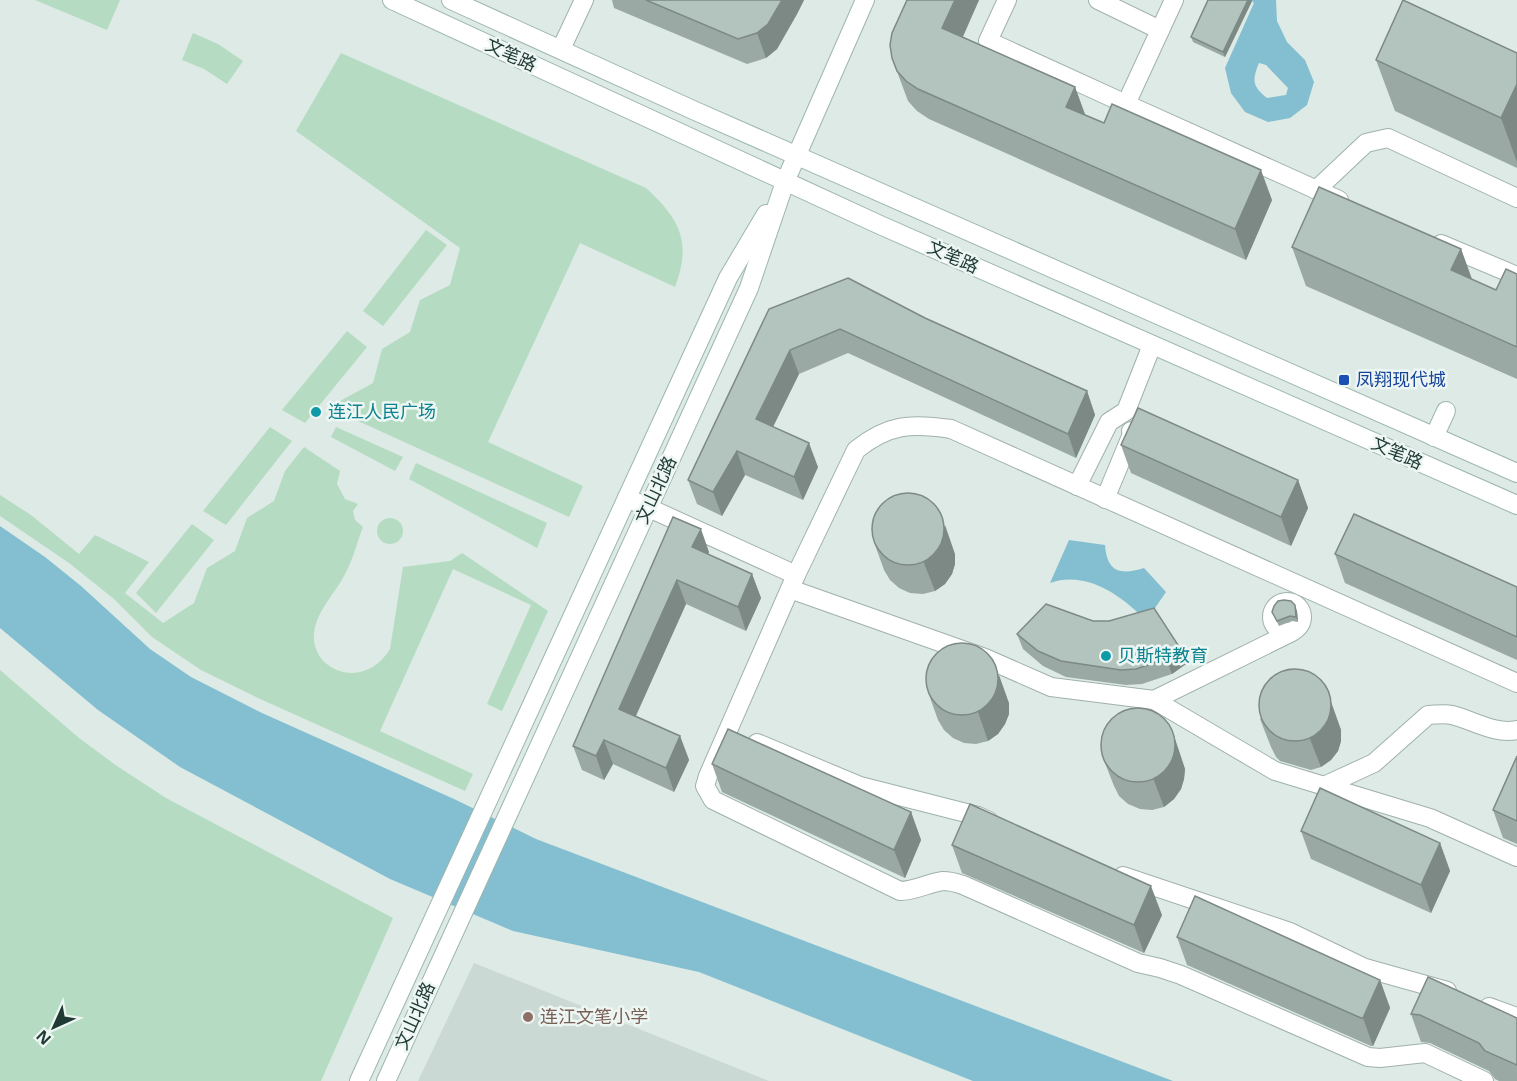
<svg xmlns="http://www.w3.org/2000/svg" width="1517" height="1081" viewBox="0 0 1517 1081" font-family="'Noto Sans','Noto Sans SC',sans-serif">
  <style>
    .built { fill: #cbd9d4 }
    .green { fill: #b5dcc2 }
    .water { fill: #83bfd1; fill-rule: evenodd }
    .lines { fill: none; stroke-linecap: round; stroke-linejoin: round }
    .street-casing { stroke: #a0b1ac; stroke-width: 20 }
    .secondary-casing { stroke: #9cb6ae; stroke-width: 20 }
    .street { stroke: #fff; stroke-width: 18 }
    .secondary { stroke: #fff; stroke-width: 18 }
    .wall { fill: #9aa9a3 }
    .shaded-wall { fill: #7d8985 }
    .building { fill: #b3c4be; stroke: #7d8985; stroke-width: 1.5 }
    .transit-dot { fill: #1a4fb4; stroke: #edf6f3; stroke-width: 2 }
    .culture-dot { fill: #0f9aa8; stroke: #edf6f3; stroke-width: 2 }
    .education-dot { fill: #8d6e63; stroke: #edf6f3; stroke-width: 2 }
    .labels { text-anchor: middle; stroke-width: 5; stroke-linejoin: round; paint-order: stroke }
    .street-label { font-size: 18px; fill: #1f3934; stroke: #edf6f3 }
    .transit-label { font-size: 18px; fill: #164399; stroke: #edf6f3; text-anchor: start }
    .culture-label { font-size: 18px; fill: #0d838f; stroke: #edf6f3; text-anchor: start }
    .education-label { font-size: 18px; fill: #785e54; stroke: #edf6f3; text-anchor: start }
  </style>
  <rect width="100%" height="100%" fill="#ddeae5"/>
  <path class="built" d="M474,963L769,1081H418Z"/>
  <g class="green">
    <path d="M35,0H120L107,30Z"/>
    <path d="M193,33L218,44L243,61L227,84L204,69L182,60Z"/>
    <path d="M341,53L646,188C680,219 692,242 675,287L580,243L488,442L583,486L569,517L334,410L340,401L373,383L382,349L410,332L420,300L450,285L460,248L296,131Z"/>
    <path d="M426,230L447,245L383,326L363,311Z"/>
    <path d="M347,331L367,347L305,423L282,410Z"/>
    <path d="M270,427L292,441L226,525L203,511Z"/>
    <path d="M336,427L403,457L395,471L331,437Z"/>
    <path d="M304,447L340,471L337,484L345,499L358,504L353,511L355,520L363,527C357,542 353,560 345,574C336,592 320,607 315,627C305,669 363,694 390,649L403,567L450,561L462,553L548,611L502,711L487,704L531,605L453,569L380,731L473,774L465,791L258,698L201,670L152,637L114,599L69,563L0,516V495L31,515L79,554L95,535L149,562L125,593L163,623L194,603L207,568L235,551L247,518L274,501L285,471Z"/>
    <path d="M416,463L547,523L537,548L409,479Z"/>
    <circle cx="390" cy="531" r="13"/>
    <path d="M192,524L214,540L156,613L136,593Z"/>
    <path d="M0,670L79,738L117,766L166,798L393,918L321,1081H0Z"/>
  </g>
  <g class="water">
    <path d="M1251,0H1276L1277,21L1287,42L1305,60L1314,82L1307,105L1290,118L1268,122L1245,112L1231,93L1225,68L1254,3ZM1259,63L1266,65L1288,88L1286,95L1267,98C1252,86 1252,80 1259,63Z"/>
    <path d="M0,526L45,557L81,586L150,649L191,677L262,713L454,799L536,839L1173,1081H973L699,972L513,931L390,879L180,767L98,710L0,628Z"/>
    <path d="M1069,540L1105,545C1107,573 1121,575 1144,568L1166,592L1146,621C1123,596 1086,570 1050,583Z"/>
  </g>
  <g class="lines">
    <g class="street-casing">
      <g id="street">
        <path d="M1007,0L988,41L1126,104"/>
        <path d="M1098,0L1160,30"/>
        <path d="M1174,0L1126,104L1339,200"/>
        <path d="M561,49L584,0"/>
        <path d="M1316,190L1366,143L1388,138L1517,198"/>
        <path d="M1441,244L1517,276"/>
        <path d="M1077,486L1109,422L1126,411L1152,345"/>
        <path d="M627,498L796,575"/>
        <path d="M1105,499L1132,434L1131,431"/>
        <path d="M790,589L985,658L1051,687L1154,700L1275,771L1430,818L1517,857"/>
        <circle cx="1287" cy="617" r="15"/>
        <path d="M1154,700L1292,632"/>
        <path d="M757,743L860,786L978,816L989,821"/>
        <path d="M1324,786L1374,763L1428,715C1436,715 1444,713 1452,715C1472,720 1496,735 1517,730"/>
        <path d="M1123,876L1290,932L1365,968L1447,991"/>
        <path d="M1489,1007L1517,1017"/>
        <path d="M1484,1081L1425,1053L1380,1058L1368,1057L1181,975L1160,968L1138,963L963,885C957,883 950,881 943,881C928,883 915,891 900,891L713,800L705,786L708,776L796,575L856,450C888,424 911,423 951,429L1517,683"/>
      </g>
    </g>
    <g class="secondary-casing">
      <g id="secondary">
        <path d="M392,0L880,225L1517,505"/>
        <path d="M451,0L693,110L1517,473"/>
        <path d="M1434,437L1446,411"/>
        <path d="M359,1081L728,278L766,214"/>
        <path d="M386,1081L749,288L785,182L865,0"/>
      </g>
    </g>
    <use href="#street" class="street"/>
    <use href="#secondary" class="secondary"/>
  </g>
  <g class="wall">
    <path d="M612,0H804L797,14L777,49L766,58L747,64L614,8Z"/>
    <path d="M907,0H979L963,37L1075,87L1085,115L1272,200L1246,260L929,119L917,111L908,101L892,58Z"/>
    <path d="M1208,0H1252V1L1225,57L1193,42L1191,37Z"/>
    <path d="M1517,53V168L1395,111L1376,60Z"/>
    <path d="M1292,247L1461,249L1472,279L1496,290L1517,274V379L1306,286Z"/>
    <path d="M769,309L925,318L1087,391L1095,415L1076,458L848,353L799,374L773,427L818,467L803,500L745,475L722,516L697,504L688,480Z"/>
    <path d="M1121,445L1298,480L1308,508L1291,546L1131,473Z"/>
    <path d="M673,517L709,552L708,554L752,574L761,598L746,631L686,604L636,716L680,736L689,760L674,792L613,764L604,780L582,770L573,746Z"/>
    <path d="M874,542L955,554V564L952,574L945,584L935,591L923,594L910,593L899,588L890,580L884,570Z"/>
    <path d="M1335,554L1517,587V660L1345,583Z"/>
    <path d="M1046,604L1186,664L1172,674L1142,684L1126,685L1066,677L1043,666L1023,649L1017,634Z"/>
    <path d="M1297,611L1298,622L1292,621L1279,626L1272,612Z"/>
    <path d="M928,692L1009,703V714L1005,724L998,734L988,741L976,744L964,743L953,738L944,730L938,720Z"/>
    <path d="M1331,702L1341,730V741L1338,751L1331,760L1321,767L1311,770L1280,761L1276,757L1271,747L1260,719Z"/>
    <path d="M1172,730L1185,769L1184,779L1181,789L1174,799L1164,807L1152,810L1140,809L1128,804L1119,796L1114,786L1103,758Z"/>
    <path d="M1517,756V844L1503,838L1493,810Z"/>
    <path d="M712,764L911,812L921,840L905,878L722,792Z"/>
    <path d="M1301,831L1440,843L1450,871L1431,913L1311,859Z"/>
    <path d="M952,845L1162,915L1144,953L962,873Z"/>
    <path d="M1177,937L1380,980L1390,1008L1373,1046H1371L1187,965Z"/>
    <path d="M1411,1014L1517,1018V1081H1499L1495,1079L1489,1071L1430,1043L1421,1042Z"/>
  </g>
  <g class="shaded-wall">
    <path d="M782,0H804L797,14L777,49L766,58L757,33Z"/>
    <path d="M955,0H979L953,58L942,28Z"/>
    <path d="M1248,0H1252V1L1225,57L1223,52Z"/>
    <path d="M1517,84V162L1501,118Z"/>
    <path d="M1075,87L1086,117L1066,107Z"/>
    <path d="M1261,170L1272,200L1246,260L1235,229Z"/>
    <path d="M1461,249L1475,288L1451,270Z"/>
    <path d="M790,350L799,374L765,443L756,419Z"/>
    <path d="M1087,391L1095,415L1076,458L1068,434Z"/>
    <path d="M809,443L818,467L803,500L794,477Z"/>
    <path d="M737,451L745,475L722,516L713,492Z"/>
    <path d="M1298,480L1308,508L1291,546L1281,517Z"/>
    <path d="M945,525L955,554V564L952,574L945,584L935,591L924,563Z"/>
    <path d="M701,529L709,552L701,571L692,547Z"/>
    <path d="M752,574L761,598L746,631L738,607Z"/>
    <path d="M677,580L686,604L628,733L619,709Z"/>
    <path d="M1295,605L1297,611L1298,622L1296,617Z"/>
    <path d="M1180,648L1186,664L1172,674L1166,659Z"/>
    <path d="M999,675L1009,703V714L1005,724L998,734L988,741L978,712Z"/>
    <path d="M1331,702L1341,730V741L1338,751L1331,760L1321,767L1310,739Z"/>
    <path d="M1172,730L1185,769L1184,779L1181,789L1174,799L1164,807L1153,778Z"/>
    <path d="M680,736L689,760L674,792L666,768Z"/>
    <path d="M604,740L613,764L604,780L596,756Z"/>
    <path d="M911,812L921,840L905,878L894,850Z"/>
    <path d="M1440,843L1450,871L1431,913L1421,885Z"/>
    <path d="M1151,886L1162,915L1144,953L1134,925Z"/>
    <path d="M1380,980L1390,1008L1373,1046L1363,1018Z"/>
  </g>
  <g class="building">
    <path d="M646,0H782L768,24L757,33L738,39Z"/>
    <path d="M907,0H955L942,28L1075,87L1066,107L1104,123L1112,104L1261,170L1235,229L918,89L906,81L897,71L892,58L890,45L892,33Z"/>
    <path d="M1208,0H1248L1223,52L1191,37Z"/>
    <path d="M1403,0L1517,53V84L1501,118L1376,60Z"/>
    <path d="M1319,187L1461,249L1451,270L1496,290L1506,269L1517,274V347L1292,247Z"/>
    <path d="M848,278L925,318L1087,391L1068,434L840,329L790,350L756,419L809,443L794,477L737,451L713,492L688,480L769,309Z"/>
    <path d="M1138,408L1298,480L1281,517L1121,445Z"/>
    <circle cx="908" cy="529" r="36"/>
    <path d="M1354,514L1517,587V637L1335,554Z"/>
    <path d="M673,517L701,529L692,547L752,574L738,607L677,580L619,709L680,736L666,768L604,740L596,756L573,746Z"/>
    <path d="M1284,600L1291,601L1295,605L1296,617L1290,616L1277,621L1272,612L1274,606L1278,601Z"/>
    <path d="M1046,604L1093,621H1109L1154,608L1180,648L1166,659L1136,669L1121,670L1061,661L1038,651L1017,634Z"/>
    <circle cx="962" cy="679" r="36"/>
    <circle cx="1295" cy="705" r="36"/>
    <circle cx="1138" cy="745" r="37"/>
    <path d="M728,729L911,812L894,850L712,764Z"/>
    <path d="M1517,756V821L1493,810Z"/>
    <path d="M1320,788L1440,843L1421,885L1301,831Z"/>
    <path d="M970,804L1151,886L1134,925L952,845Z"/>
    <path d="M1195,896L1380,980L1363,1018H1361L1177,937Z"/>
    <path d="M1428,977L1517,1018V1065L1485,1051L1479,1043L1420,1015L1411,1014Z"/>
  </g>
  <rect class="transit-dot" x="1338" y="374" width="12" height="12" rx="3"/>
  <g class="culture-dot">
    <circle cx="316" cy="412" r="6"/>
    <circle cx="1106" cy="656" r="6"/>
  </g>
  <circle class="education-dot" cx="528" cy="1017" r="6"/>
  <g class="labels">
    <g class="street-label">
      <text transform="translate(511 55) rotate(25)" y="6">文笔路</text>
      <text transform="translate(953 257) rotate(24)" y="6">文笔路</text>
      <text transform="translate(1397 453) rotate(24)" y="6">文笔路</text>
      <text transform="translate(656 490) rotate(-65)" y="6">文山北路</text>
      <text transform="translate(415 1016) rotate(-66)" y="6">文山北路</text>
    </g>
    <g class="transit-label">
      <text x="1356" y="386">凤翔现代城</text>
    </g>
    <g class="culture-label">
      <text x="328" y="418">连江人民广场</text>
      <text x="1118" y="662">贝斯特教育</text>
    </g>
    <g class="education-label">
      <text x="540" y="1023">连江文笔小学</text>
    </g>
  </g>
  <g transform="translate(54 1027) rotate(225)" stroke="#edf6f3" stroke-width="4.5" paint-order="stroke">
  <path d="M0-4.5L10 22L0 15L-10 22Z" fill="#1f3934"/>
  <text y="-9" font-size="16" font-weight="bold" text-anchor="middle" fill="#1f3934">N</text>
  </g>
</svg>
